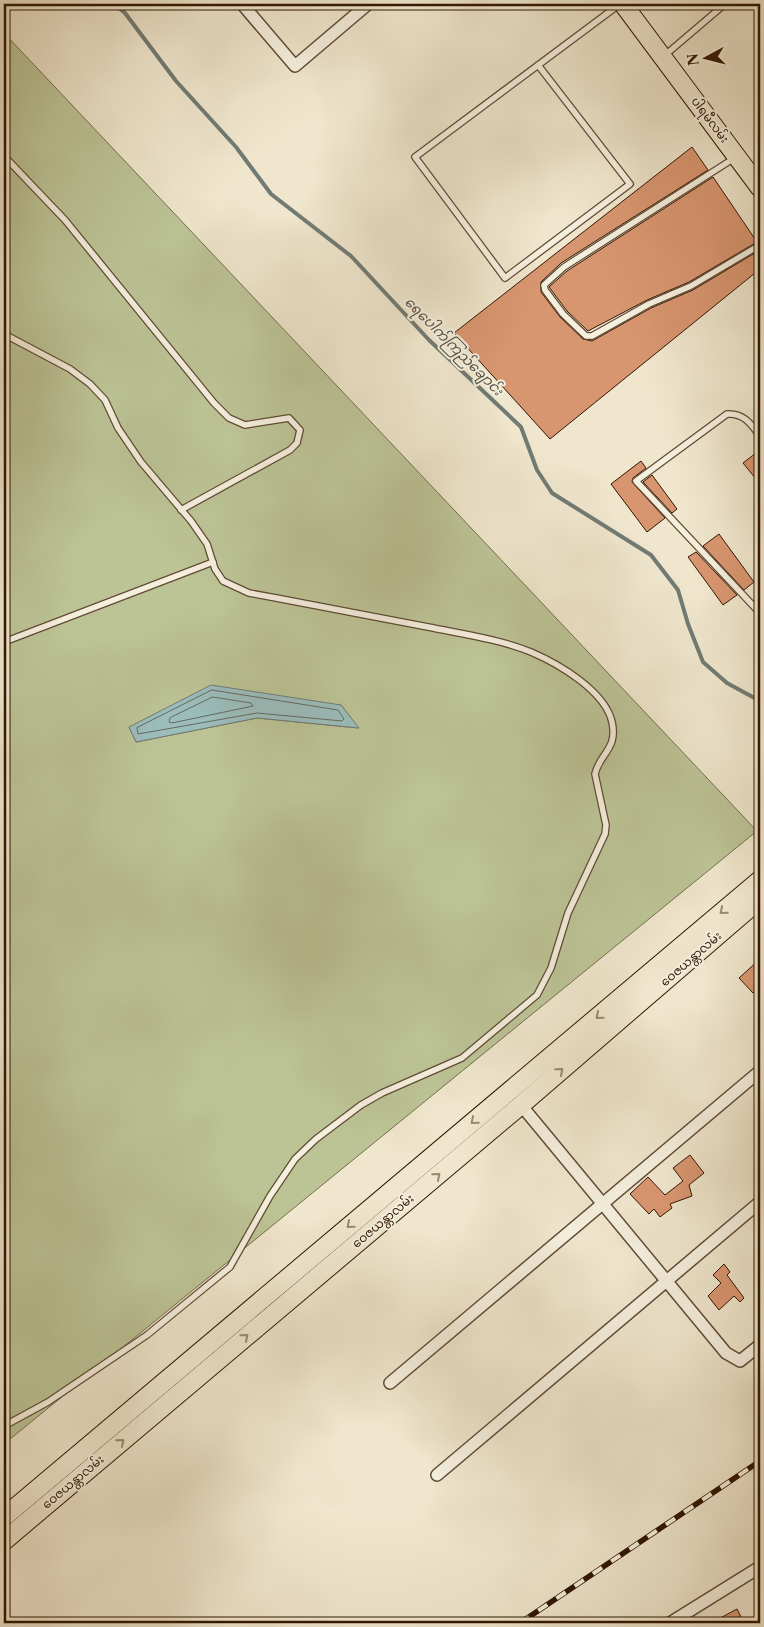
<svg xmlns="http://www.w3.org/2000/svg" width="764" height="1627" viewBox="0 0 764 1627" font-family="'Libre Caslon Text','Noto Sans Myanmar',serif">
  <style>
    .green { fill: #bcc496; stroke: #766e4c; fill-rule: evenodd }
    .water { fill: #9bbebd; stroke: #717b73 }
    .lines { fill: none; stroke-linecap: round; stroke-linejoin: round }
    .shore { stroke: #666a60; stroke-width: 1 }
    .stream { stroke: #717b73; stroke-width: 4 }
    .building { fill: #d89670; stroke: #311703 }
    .lane-casing { stroke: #604b36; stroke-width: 8 }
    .street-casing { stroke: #604b36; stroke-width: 14 }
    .primary-casing { stroke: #311703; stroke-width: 20 }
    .lane { stroke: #f5efde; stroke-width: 5.5 }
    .street { stroke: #f5efde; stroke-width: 11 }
    .primary { stroke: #efe6cd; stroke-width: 18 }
    .rail-casing { stroke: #311703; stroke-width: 5.5 }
    .rail { stroke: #f5efde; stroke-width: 4; stroke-dasharray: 11; stroke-linecap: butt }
    .oneway { stroke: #9a8972 }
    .labels { text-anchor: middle; stroke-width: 4; stroke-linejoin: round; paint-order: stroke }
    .street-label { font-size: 12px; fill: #311703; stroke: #f5efde }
    .water-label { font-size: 14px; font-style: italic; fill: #565144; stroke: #f5efde }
  </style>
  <rect width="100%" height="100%" fill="#efe6cd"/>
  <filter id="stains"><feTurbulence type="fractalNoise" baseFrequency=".004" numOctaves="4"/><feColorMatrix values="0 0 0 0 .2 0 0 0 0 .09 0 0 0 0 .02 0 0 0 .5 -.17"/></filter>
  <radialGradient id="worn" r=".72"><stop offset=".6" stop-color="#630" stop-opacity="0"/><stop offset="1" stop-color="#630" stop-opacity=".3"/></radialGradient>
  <path class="green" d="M4,33L757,831L4,1444ZM341,705L358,728L257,718L136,742L129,727Z"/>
  <path class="water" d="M211,685L341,705L359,728L257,718L136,742L129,727Z"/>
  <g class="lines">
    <g class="shore">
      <path d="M212,690L338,710L344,719L342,721L257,713L138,734L137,728Z"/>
      <path d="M213,697L251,703L253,706L172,723L169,722L170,718Z"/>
    </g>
    <path class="stream" d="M114,4L125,13L176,81L236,147L271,194L351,256L429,340L521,427L537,470L552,493L651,555L678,590L688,624L703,662L727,683L760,701"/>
  </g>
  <g class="building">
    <path d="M692,147L708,170L561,263L541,282V292L560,317L583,339L592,341L651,308L693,290L760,250V269L550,439L454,333Z"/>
    <path d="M713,177L757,242L689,282L647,300L588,331L567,311L549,287L567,271Z"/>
    <path d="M756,453L760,458V484L743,463Z"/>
    <path d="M641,461L646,468L633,478L632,482L665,518L647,532L611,484Z"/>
    <path d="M652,475L677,509L672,513L643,482Z"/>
    <path d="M719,534L754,582L744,590L703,546Z"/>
    <path d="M696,552L737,595L723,605L688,557Z"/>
    <path d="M760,959V987L753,993L739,978Z"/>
    <path d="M690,1155L704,1173L689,1185L692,1196L670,1204L672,1208L660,1217L654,1209L649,1214L630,1194L648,1177L665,1195L683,1181L673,1168Z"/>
    <path d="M724,1264L730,1272L727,1275L744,1298L740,1302L734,1296L719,1310L708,1296L721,1283L713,1275Z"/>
    <path d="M737,1609L744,1623H711Z"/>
  </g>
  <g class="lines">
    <g class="lane-casing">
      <g id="lane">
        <path d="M664,56L725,4"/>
        <path d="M538,65L630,184L505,278L415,157L620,4"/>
        <path d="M4,156L65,220L214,403L229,418L245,425L289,418L300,430L297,443L290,450L181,510"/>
        <path d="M736,157L564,267L544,285L545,290L563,314L586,336H592L649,304L691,286L760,245"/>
        <path d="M4,334L70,369L90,384L105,400L118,428L141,462L191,521L207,544L215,569L223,581L249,593C309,604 369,616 428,627C462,634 499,639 531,652C559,664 605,691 612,722C618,749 600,753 595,774L606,825L605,834L568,913L551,968L537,995L462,1058L382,1093L361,1105L316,1139L295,1159L270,1196L230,1267L147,1335L48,1402L4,1426"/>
        <path d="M760,436C751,424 744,413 727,414L636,481L760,613"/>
        <path d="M4,642L213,562"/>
      </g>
    </g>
    <g class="street-casing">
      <g id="street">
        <path d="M242,4L295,66L368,4"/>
        <path d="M521,1105L726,1353L740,1361L760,1345"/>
        <path d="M390,1383L760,1071"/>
        <path d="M437,1475L760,1202"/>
        <path d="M670,1623L760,1567"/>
      </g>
    </g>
    <g class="primary-casing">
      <g id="primary">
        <path d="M623,4L760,188"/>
        <path d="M4,1517L760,880"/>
        <path d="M4,1541L521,1105L760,899"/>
      </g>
    </g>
    <use href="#lane" class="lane"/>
    <use href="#street" class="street"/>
    <use href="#primary" class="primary"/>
    <g class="rail-casing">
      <path id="rail" d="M520,1623L760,1461"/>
    </g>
    <use href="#rail" class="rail"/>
  </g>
  <defs><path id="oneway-chevron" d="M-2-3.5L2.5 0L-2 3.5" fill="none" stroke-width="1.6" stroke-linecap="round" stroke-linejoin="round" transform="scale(1.25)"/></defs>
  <g class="oneway">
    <use href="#oneway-chevron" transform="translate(723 911) rotate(140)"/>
    <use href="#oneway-chevron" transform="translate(599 1016) rotate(140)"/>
    <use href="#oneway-chevron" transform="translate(560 1071) rotate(-41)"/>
    <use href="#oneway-chevron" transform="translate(474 1121) rotate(140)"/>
    <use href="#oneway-chevron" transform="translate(437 1176) rotate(-40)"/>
    <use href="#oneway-chevron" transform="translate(350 1225) rotate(140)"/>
    <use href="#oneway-chevron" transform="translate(245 1337) rotate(-40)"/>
    <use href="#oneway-chevron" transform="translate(121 1442) rotate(-40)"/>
  </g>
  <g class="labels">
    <g class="street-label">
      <text transform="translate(710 120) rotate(53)" y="4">ပါရမီလမ်း</text>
      <text transform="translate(691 959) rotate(-41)" y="4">ဝေဇယန္တာလမ်း</text>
      <text transform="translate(383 1221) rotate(-40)" y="4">ဝေဇယန္တာလမ်း</text>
      <text transform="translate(73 1482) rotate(-40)" y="4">ဝေဇယန္တာလမ်း</text>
    </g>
    <g class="water-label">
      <text transform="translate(454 346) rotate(45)" y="5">ရေပေါက်ကြည်ချောင်း</text>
    </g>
  </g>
  <rect width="764" height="1627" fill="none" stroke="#efe6cd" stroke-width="20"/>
  <rect x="5" y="5" width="754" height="1617" fill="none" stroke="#311703" stroke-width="2.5"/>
  <rect x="10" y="10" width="744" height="1607" fill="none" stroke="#311703"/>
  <g transform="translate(706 58) rotate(263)" stroke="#f5efde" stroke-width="4" paint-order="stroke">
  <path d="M0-4L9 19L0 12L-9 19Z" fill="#311703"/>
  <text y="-8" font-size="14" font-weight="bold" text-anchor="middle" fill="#311703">N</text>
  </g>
  <rect width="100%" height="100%" filter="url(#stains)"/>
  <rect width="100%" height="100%" fill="url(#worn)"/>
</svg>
